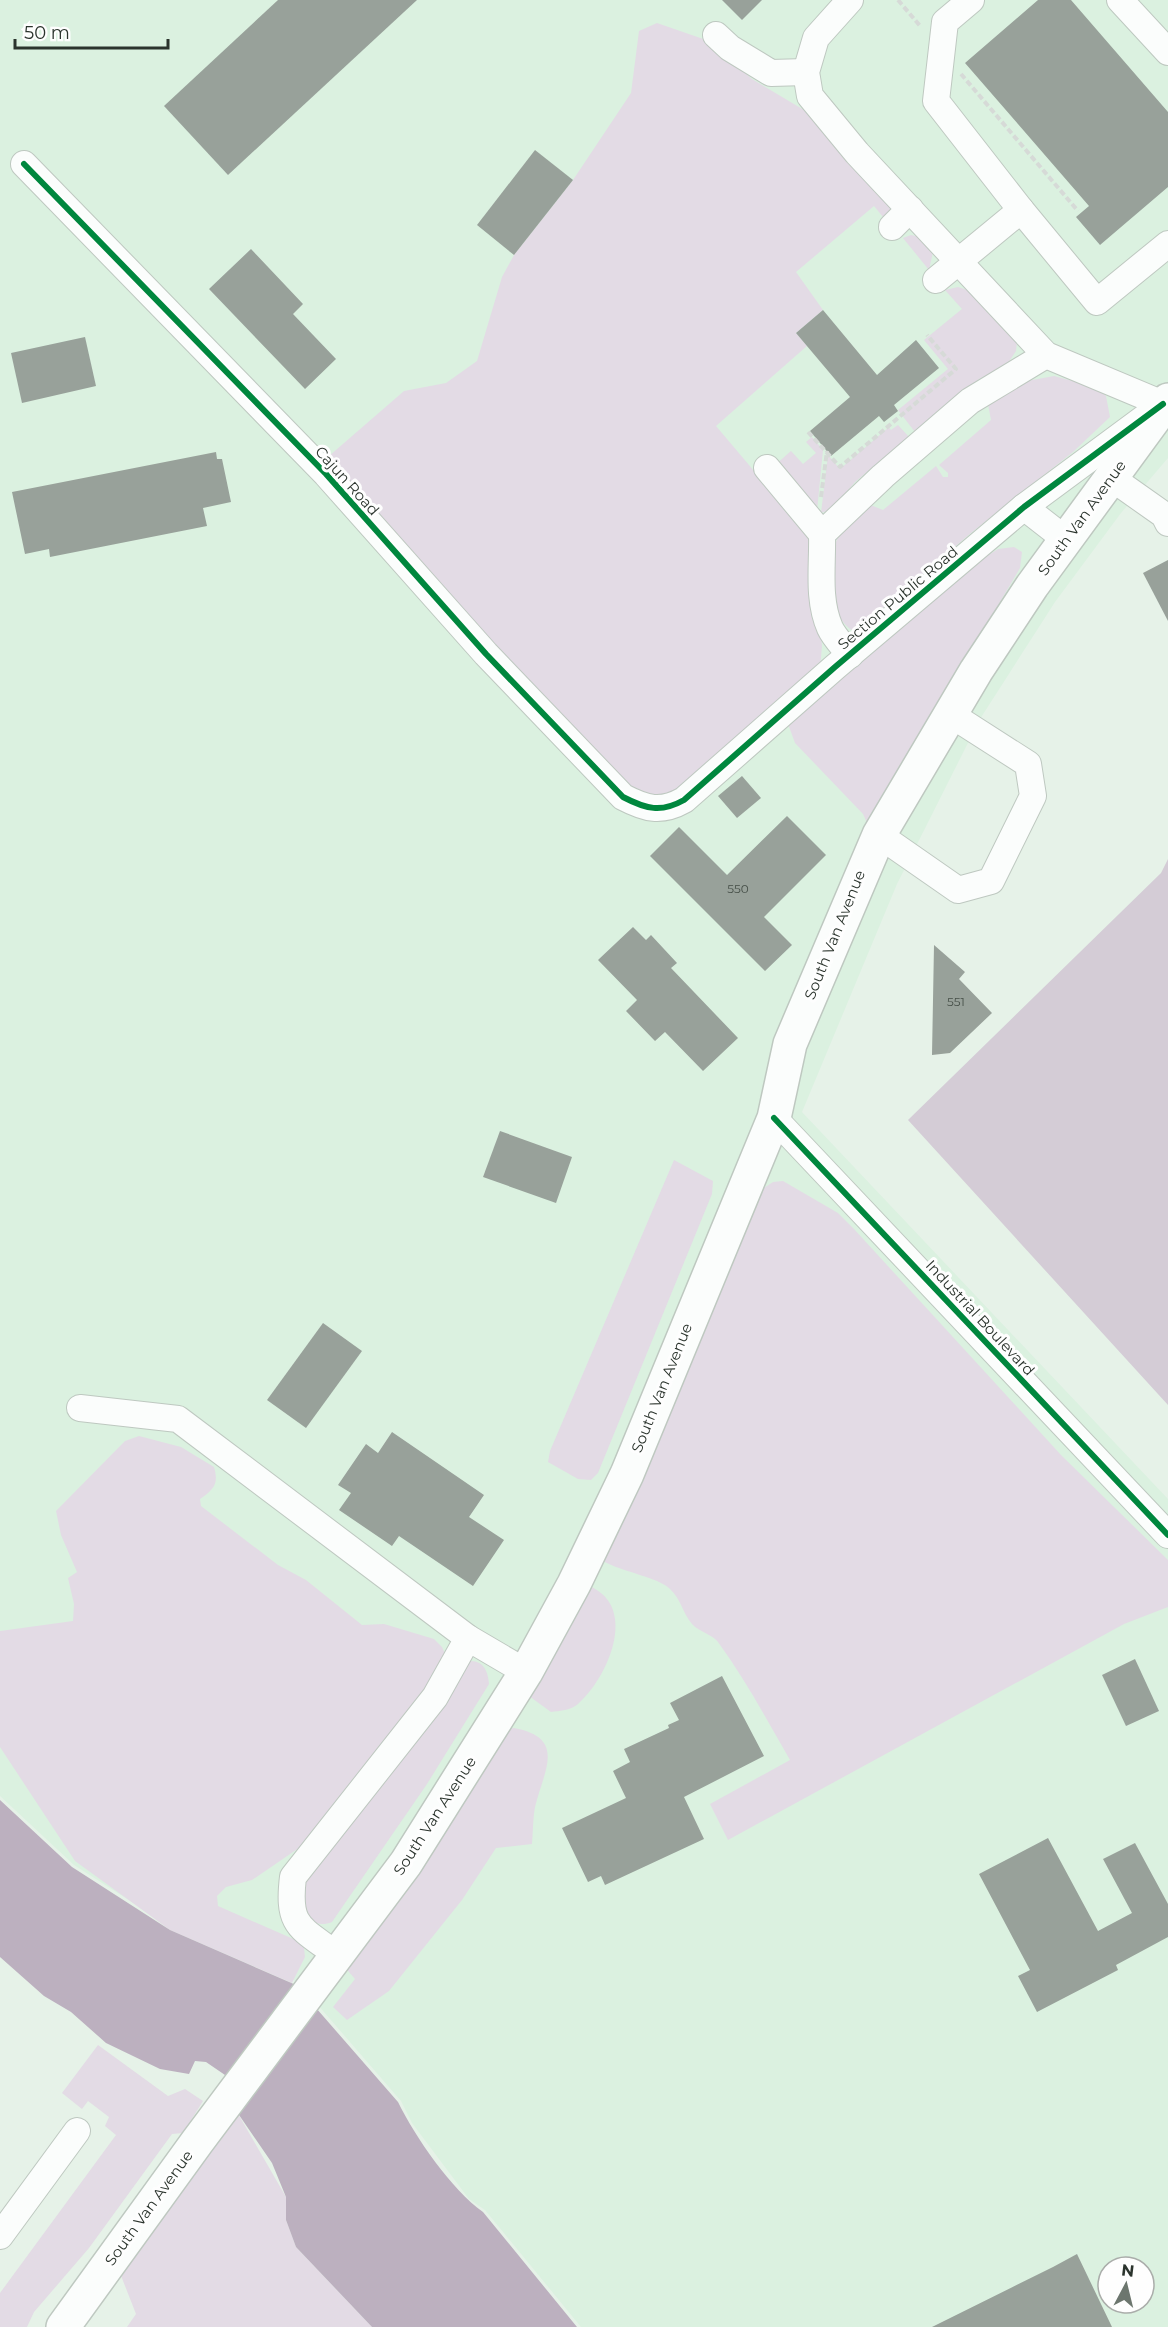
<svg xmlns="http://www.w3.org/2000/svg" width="1168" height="2327" viewBox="0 0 1168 2327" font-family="Montserrat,sans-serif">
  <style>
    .built { fill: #dbf1e0; fill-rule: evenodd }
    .green { fill: #e3dbe5 }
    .forest { fill: #d4ccd6 }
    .water { fill: #bcb0bf }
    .building { fill: #98a19a }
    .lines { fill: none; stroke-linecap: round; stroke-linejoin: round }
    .minor-casing { stroke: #bec8c0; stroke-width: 28 }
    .major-casing { stroke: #bec8c0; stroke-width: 36 }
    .path { stroke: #d6dad7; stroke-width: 4; stroke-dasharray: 6 3; stroke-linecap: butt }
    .minor { stroke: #fbfdfc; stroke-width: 26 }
    .major { stroke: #fbfdfc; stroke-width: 33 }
    .cycleway-casing { stroke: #fefefe; stroke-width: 10 }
    .cycleway { stroke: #00873e; stroke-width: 6 }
    .labels { text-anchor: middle; stroke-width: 6; stroke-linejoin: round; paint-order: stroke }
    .number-label { font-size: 12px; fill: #464f48 }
    .street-label { font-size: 15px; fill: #2b342d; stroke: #fefefe }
  </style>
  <rect width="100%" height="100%" fill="#e6f2e8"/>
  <path class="built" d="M0,0H1168V458L1121,513L1055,602L980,719L897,884L802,1112L1168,1499V2327H581L485,2210L469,2199L412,2123L401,2101L298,1982L171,1927L74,1865L0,1796ZM1108,2267H1144V2303H1108Z"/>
  <g class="green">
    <path d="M657,23L709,41L752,79L809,113L891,203V213L883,217L874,206L796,272L823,310L796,333L807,346L716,426L808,535L812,543L822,646L820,668L675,793L665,798L632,794L321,463L404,391L446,383L477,361L502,277L514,255L573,180L631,93L639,31Z"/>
    <path d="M911,235L920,237L933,252L929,270L903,238Z"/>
    <path d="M958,287L971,291L1017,342L1016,351L1006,366L979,379L915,432L898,410L948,369L924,340L962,309L945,290Z"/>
    <path d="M1054,376L1095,387L1106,396L1110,417L1073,452L971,533L855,632C825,617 826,559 840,533C846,522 856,512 863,502L883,510L936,466L943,477H948V473L939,465L991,420L987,399L1011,384Z"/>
    <path d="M898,425L909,437L855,482L832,509L821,513L828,455L840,469L889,427L891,430Z"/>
    <path d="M812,437L823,450L817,511L774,466L791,451L803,464L816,453L806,442Z"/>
    <path d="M1014,547L1022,552L1020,568L868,825L863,814L795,743L788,724L976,563L998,549Z"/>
    <path d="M674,1160L713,1181L712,1194L598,1473L591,1480L578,1479L548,1462L550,1451Z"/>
    <path d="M783,1181L838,1213L854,1229L1061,1455L1168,1560V1607L1124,1624L728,1840L710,1804L790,1760C767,1720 745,1679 718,1642C712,1634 699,1632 692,1624C683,1614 681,1599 670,1589C658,1577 622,1572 603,1561L761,1190L773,1182Z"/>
    <path d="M139,1436L181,1447L214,1467C219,1484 214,1489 200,1499L201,1506L278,1565L306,1580L362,1625L384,1624L434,1639L442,1647L446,1656L437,1680L312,1839L252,1880L226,1887L217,1896L218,1906L298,1941L304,1948L305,1957L292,1983L170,1930L75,1861L0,1747V1631L73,1621L74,1604L68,1578L77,1572L61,1535L56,1511L125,1441Z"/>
    <path d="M589,1586C640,1607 607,1679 578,1704C571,1710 560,1711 551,1712L529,1696Z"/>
    <path d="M469,1661C484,1660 488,1672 489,1684L427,1784L332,1922C317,1928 310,1920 301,1909L305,1873Z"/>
    <path d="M514,1728C567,1738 544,1770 535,1807C533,1818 533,1832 532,1844L496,1848L462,1900L389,1991L347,2020L333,2007L355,1979L343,1965L503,1730Z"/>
    <path d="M98,2045L168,2096L185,2089L203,2101L183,2133L172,2134L89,2248L34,2312L27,2327H0V2293L116,2135L105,2126L109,2117L88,2101L82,2109L62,2093Z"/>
    <path d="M237,2112L286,2197V2220L296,2247L372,2327H127L136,2314L118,2268Z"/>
  </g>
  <path class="forest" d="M1168,859V1405L908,1120L1161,873Z"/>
  <path class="water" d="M0,1800L72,1867L170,1930L296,1985L398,2102C415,2137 452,2190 483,2212L577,2327H372L296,2247L286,2220V2197L272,2163L237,2112L225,2075L206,2062L195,2061L189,2074L160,2069L106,2043L71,2012L44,1996L0,1957Z"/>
  <g class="building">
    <path d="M278,0H417L228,175L164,106Z"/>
    <path d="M722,0H762L742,20Z"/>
    <path d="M1038,0H1071L1168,112V187L1100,245L1076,217L1089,206L965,63Z"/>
    <path d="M535,150L573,180L514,255L477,225Z"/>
    <path d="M251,249L303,304L293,314L336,359L305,389L209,289Z"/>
    <path d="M823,310L877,375L916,340L939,368L894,405L898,411L884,422L879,416L831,456L810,431L850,397L796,333Z"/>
    <path d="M85,337L96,386L22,403L11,353Z"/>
    <path d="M216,452L217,459H222L231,502L203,508L207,526L50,557L49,549L25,554L12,492Z"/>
    <path d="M1168,560V621L1143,573Z"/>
    <path d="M742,776L761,798L737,818L718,796Z"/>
    <path d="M787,816L826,855L764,917L792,945L765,971L650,856L679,827L727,875Z"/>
    <path d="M633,927L646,940L651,935L677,963L671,968L738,1038L703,1071L665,1032L655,1041L626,1011L637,1000L598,960Z"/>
    <path d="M934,945L965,972L959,979L992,1013L950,1053L932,1055Z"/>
    <path d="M500,1131L572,1157L556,1203L483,1177Z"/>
    <path d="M323,1323L362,1351L306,1428L267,1400Z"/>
    <path d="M392,1432L484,1495L469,1517L504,1540L473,1586L399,1536L392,1546L339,1510L351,1493L338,1485L366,1444L378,1453Z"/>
    <path d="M1135,1659L1159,1711L1126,1726L1102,1675Z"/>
    <path d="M722,1676L764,1756L684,1797L704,1839L605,1885L601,1876L588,1882L562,1828L626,1798L613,1771L630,1762L624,1749L669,1728L668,1725L679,1720L670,1703Z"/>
    <path d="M1048,1838L1098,1931L1132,1913L1103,1859L1135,1843L1168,1904V1937L1116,1965L1118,1970L1037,2012L1018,1976L1030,1970L979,1874Z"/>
    <path d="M1077,2254L1112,2327H932L1053,2267Z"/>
  </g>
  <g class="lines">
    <g class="minor-casing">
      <g id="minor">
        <path d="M850,0L816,38L806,72L810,96L857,153L1046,355L1163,404"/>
        <path d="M971,0L945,22L936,101L1021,210"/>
        <path d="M1120,0L1168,52"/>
        <path d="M716,35L730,48L771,73L806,72"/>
        <path d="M24,164L326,474L486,654L623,797C646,809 661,813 684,800L835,667L1024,507L1151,413"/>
        <path d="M892,227L910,209"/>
        <path d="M936,280L1021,210L1097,302L1168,244"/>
        <path d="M767,468L822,534"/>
        <path d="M1113,479L1164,515L1168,523"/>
        <path d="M1024,507L1065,539"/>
        <path d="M850,655C844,647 834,637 830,628C817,599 823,564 822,534L883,476L970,401L1046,355"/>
        <path d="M879,835L958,890L991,881L1033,796L1028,764L950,714"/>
        <path d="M774,1118L1168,1535"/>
        <path d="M80,1408L178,1419L468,1638"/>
        <path d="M337,1955C300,1927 287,1927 293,1877L435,1697L468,1638L526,1672"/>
        <path d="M0,2236L77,2131"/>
      </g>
    </g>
    <g class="major-casing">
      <path id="major" d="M63,2327L197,2142L406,1863L526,1672L574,1584L627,1474L774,1118L790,1044L879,835L976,671L1032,586L1168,400"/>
    </g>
    <g class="path">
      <path d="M898,0L921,27"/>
      <path d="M961,74L1078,211"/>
      <path d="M808,432L840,467L956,369L927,335"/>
      <path d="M821,497L827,451"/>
    </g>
    <use href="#minor" class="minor"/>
    <use href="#major" class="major"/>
    <g class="cycleway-casing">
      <g id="cycleway">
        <path d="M24,164L326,474L486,654L623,797C646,809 661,813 684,800L835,667L1024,507L1163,404"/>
        <path d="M774,1118L1168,1535"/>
      </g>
    </g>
    <use href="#cycleway" class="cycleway"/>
  </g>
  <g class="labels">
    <g class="number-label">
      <text x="738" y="893">550</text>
      <text x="956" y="1006">551</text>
    </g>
    <g class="street-label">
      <text transform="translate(347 481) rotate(48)" y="5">Cajun Road</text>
      <text transform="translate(1082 518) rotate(-54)" y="5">South Van Avenue</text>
      <text transform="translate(898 598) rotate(-40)" y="5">Section Public Road</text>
      <text transform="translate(835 935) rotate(-68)" y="5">South Van Avenue</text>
      <text transform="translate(980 1318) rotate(47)" y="5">Industrial Boulevard</text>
      <text transform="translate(662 1388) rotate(-68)" y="5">South Van Avenue</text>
      <text transform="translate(435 1816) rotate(-57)" y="5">South Van Avenue</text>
      <text transform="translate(149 2208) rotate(-54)" y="5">South Van Avenue</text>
    </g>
  </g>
  <g transform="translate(1126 2285) rotate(7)"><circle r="28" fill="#fefefe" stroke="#aaadaa" stroke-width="1.5"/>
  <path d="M0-4.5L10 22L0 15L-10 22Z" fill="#6c766e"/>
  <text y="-9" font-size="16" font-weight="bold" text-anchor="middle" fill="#2b342d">N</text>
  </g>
  <path d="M15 39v9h153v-9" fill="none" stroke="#2b342d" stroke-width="3"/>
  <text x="24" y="39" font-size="18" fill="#2b342d" stroke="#fefefe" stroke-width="4.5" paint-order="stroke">50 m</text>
</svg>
